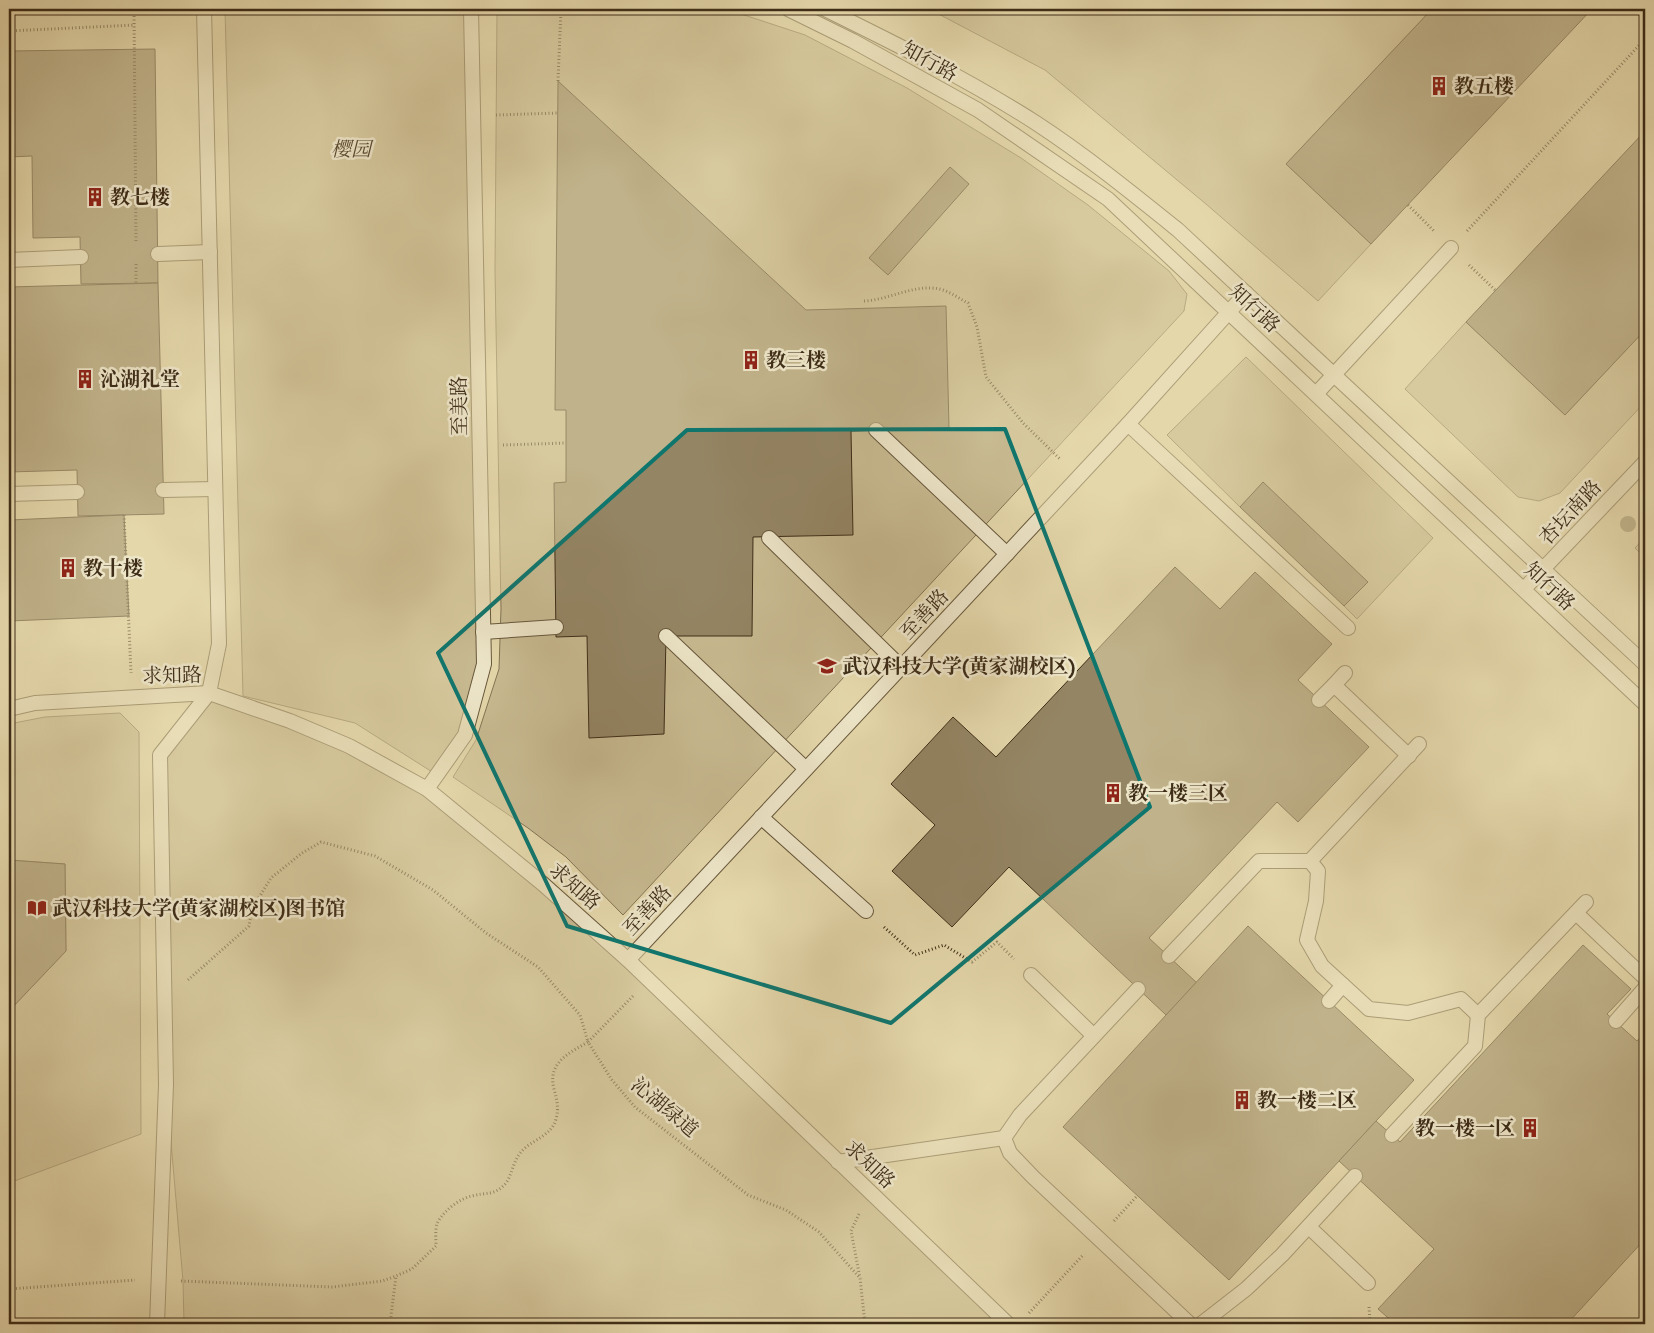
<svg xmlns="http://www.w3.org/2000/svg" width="1654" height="1333" viewBox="0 0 1654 1333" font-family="'IM FELL DW Pica','Noto Serif SC',serif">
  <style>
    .green { fill: #c8ba91; stroke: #837454 }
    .building { fill: #948564; stroke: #3e2d18 }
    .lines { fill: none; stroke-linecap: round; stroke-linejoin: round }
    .service-casing { stroke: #68583c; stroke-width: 16 }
    .path { stroke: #3e2d18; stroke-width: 3; stroke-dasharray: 1 2.5; stroke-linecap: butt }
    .service { stroke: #ede5c8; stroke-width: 14 }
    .tree { fill: #988967 }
    .marked { fill: none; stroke: #0f766e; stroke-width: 4; stroke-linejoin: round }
    .labels { text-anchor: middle; stroke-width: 5; stroke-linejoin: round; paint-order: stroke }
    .street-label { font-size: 20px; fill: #3e2d18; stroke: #ede5c8 }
    .poi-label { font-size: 20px; font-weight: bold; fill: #3e2d18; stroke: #ede5c8; text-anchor: start }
    .park-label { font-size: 20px; font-style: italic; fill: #5a4930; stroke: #ede5c8 }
  </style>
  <rect width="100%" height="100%" fill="#e4d7aa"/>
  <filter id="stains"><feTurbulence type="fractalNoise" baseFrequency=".004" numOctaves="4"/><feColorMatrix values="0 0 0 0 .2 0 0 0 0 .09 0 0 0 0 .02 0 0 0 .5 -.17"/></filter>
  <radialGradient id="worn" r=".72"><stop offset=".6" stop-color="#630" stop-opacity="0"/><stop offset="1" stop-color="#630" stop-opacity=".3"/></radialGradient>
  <g class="green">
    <path d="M225,9H471L484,664L465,735L437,775L355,723L243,696Z"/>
    <path d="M497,9H726L805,35L907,88L1021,158L1088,205L1169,271L1187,294L1184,311L623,915L566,857L528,828L453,777L476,740L499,669L501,609L495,271Z"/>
    <path d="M929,9H1432L1286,164L1371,244L1318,301L1206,204L1045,70Z"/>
    <path d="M1466,322L1565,415L1645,330V402L1560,493L1539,501L1518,497L1405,389Z"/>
    <path d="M1246,357L1433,538L1357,619L1344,606L1367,582L1263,483L1240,507L1167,435Z"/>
    <path d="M1645,537V558L1635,548Z"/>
    <path d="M209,693L290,721L427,789L628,960L1008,1324H184L183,1281L166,1084L160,755Z"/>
    <path d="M120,713L139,732L141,1134L9,1183V1011L66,951L65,864L9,860V724L45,717Z"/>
  </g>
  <g class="building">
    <path d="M1432,9H1592L1371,244L1286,164Z"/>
    <path d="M1632,9H1645V21Z"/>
    <path d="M155,49L158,283L81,284L80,237L33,238L32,156L9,157V51Z"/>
    <path d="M558,81L806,310L946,306L949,428L851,431L853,535L753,537L752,636H666L664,734L589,738L587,636L556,637L554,483L566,482V410H555Z"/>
    <path d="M1645,131V330L1565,415L1466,322Z"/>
    <path d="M950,167L969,184L888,275L869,258Z"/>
    <path d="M158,283L164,514L78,516L77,470L9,472V287Z"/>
    <path d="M1263,482L1368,582L1344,606L1240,507Z"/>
    <path d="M124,515L129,616L9,621V520Z"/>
    <path d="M1175,567L1220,609L1255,572L1332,644L1298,680L1369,747L1298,822L1277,802L1149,938L1197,983L1166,1015L1009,867L952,927L892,871L935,825L891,784L953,717L996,757Z"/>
    <path d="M9,860L65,864L66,951L9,1011Z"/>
    <path d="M1248,926L1414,1080L1229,1280L1063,1127Z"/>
    <path d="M1583,945L1631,989L1607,1014L1637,1041L1645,1032V1239L1567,1324H1395L1378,1309L1434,1249L1339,1161L1376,1121L1400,1142Z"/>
  </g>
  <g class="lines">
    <g class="service-casing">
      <g id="service">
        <path d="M788,9L853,41L978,110L1108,199L1645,704"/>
        <path d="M825,9C896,44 969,80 1036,123C1085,155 1132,193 1178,230L1645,664"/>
        <path d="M158,254L210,252"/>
        <path d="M9,260L81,257"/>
        <path d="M1316,394L1451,248"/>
        <path d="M1128,424L1348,628"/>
        <path d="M876,430L1007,554"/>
        <path d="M163,490L215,489"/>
        <path d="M9,494L77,492"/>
        <path d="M769,538L901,667"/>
        <path d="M1524,589L1645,462"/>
        <path d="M483,632L556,627"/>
        <path d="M666,636L806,769"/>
        <path d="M1345,673L1334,685L1409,756"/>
        <path d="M1319,700L1334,685"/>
        <path d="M9,709L35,703L209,693L290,721L349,746L427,789L543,884L628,960L1008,1324"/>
        <path d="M427,789L465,735L484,664L471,9"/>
        <path d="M761,817L866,911"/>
        <path d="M1310,861L1318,871L1316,901L1307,940L1322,966L1369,1009L1408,1013L1461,999L1478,1015"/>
        <path d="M1576,913L1645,978"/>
        <path d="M1169,956L1259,861H1310L1419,744"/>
        <path d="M628,960L1128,424L1246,293"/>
        <path d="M1031,975L1094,1036"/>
        <path d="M1138,989L1020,1115L1004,1138L1010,1153L1033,1177L1190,1324"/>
        <path d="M1329,1001L1343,985"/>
        <path d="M1616,1021L1645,988"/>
        <path d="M1392,1135L1475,1046L1478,1015L1586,902"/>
        <path d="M838,1162L1004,1138"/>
        <path d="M1309,1227L1368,1283"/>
        <path d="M157,1324L166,1084L160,755L209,693L219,644L204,9"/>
        <path d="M1201,1324L1246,1289L1282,1255L1355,1176"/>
      </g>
    </g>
    <g class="path">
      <path d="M134,9L136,243"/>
      <path d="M9,31L135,25"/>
      <path d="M558,81L561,9"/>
      <path d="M496,115L558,113"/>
      <path d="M1408,205L1434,231"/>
      <path d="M1467,231L1645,39"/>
      <path d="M136,264V284"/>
      <path d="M1469,265L1495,290"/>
      <path d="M864,301C890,300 917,282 943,290C952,293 960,299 968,303L977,327L986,377L1023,423L1061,460"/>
      <path d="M503,445L566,443"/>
      <path d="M124,515L131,673"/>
      <path d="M884,927L915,955L944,945L972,962L997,942L1014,959"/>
      <path d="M188,980L249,926L252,909L271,878L302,853L321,842L375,856L433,890L486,933L538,967L580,1015L588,1042L633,996"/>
      <path d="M859,1214L851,1231L860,1278"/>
      <path d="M1114,1221L1137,1196"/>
      <path d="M181,1281L332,1287L382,1281L396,1276"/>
      <path d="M9,1289L135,1280"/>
      <path d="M1369,1307L1370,1324"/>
      <path d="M1029,1313L1083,1255"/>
      <path d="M390,1324L396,1276L412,1269L436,1246C436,1240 435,1229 437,1224C442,1212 460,1198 472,1196C486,1192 495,1196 506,1183C512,1175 513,1161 521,1152C531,1140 552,1136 556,1119C559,1109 557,1099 554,1089C547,1063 569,1053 588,1042L612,1080L635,1107L748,1195L786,1210L819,1232L860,1278L865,1324"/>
    </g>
    <use href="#service" class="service"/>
  </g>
  <circle class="tree" cx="1628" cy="524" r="8"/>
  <path d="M0 0H1654V1333H0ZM1005,429L1150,807L891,1023L567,926L438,653L687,430Z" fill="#e4d7aa" fill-opacity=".55" fill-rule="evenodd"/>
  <path class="marked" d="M1005,429L1150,807L891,1023L567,926L438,653L687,430Z"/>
  <defs>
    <g id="building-bare" transform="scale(1.5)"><path d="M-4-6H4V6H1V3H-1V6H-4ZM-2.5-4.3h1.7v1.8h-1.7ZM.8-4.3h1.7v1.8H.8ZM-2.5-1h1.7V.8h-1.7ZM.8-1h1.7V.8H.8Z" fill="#8f2418" stroke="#ede5c8" stroke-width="2.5" paint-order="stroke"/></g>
    <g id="university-bare" transform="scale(1.5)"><path d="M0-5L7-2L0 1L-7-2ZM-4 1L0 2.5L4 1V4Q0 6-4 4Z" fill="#8f2418" stroke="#ede5c8" stroke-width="2.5" paint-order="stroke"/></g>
    <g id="library-bare" transform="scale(1.5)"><path d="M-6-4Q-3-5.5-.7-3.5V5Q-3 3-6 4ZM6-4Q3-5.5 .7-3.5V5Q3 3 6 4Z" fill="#8f2418" stroke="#ede5c8" stroke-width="2.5" paint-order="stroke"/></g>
  </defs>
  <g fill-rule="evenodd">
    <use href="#building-bare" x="1439" y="86"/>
    <use href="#building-bare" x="95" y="197"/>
    <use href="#building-bare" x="751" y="360"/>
    <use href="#building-bare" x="85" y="379"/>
    <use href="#building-bare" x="68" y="568"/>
    <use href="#university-bare" x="827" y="666"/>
    <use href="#building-bare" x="1113" y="793"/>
    <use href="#library-bare" x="37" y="908"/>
    <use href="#building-bare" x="1242" y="1100"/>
    <use href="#building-bare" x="1530" y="1128"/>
  </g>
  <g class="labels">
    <g class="street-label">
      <text transform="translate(930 61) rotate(29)" y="7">知行路</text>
      <text transform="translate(1255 308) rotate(43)" y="7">知行路</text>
      <text transform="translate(459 406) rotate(-91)" y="7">至美路</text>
      <text transform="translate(1570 512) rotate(-47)" y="7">杏坛南路</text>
      <text transform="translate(1550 586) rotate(43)" y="7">知行路</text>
      <text transform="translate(924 614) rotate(-47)" y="7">至善路</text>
      <text transform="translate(172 675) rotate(-1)" y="7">求知路</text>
      <text transform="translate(575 886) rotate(41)" y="7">求知路</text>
      <text transform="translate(647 910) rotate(-47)" y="7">至善路</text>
      <text transform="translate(665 1107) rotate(40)" y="7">沁湖绿道</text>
      <text transform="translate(870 1164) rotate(43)" y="7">求知路</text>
    </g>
    <g class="poi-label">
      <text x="1454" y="93">教五楼</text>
      <text x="110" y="204">教七楼</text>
      <text x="766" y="367">教三楼</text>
      <text x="100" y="386">沁湖礼堂</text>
      <text x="83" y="575">教十楼</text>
      <text x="842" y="673">武汉科技大学(黄家湖校区)</text>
      <text x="1128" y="800">教一楼三区</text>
      <text x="52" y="915">武汉科技大学(黄家湖校区)图书馆</text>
      <text x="1257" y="1107">教一楼二区</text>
      <text x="1515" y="1135" text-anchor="end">教一楼一区</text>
    </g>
    <g class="park-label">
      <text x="351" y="156">樱园</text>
    </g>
  </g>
  <rect width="1654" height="1333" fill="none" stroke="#e4d7aa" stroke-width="30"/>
  <rect x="10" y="10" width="1634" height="1313" fill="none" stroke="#3e2d18" stroke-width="2.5"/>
  <rect x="15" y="15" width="1624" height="1303" fill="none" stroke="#3e2d18"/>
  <rect width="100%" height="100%" filter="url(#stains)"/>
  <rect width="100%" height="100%" fill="url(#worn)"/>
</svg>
